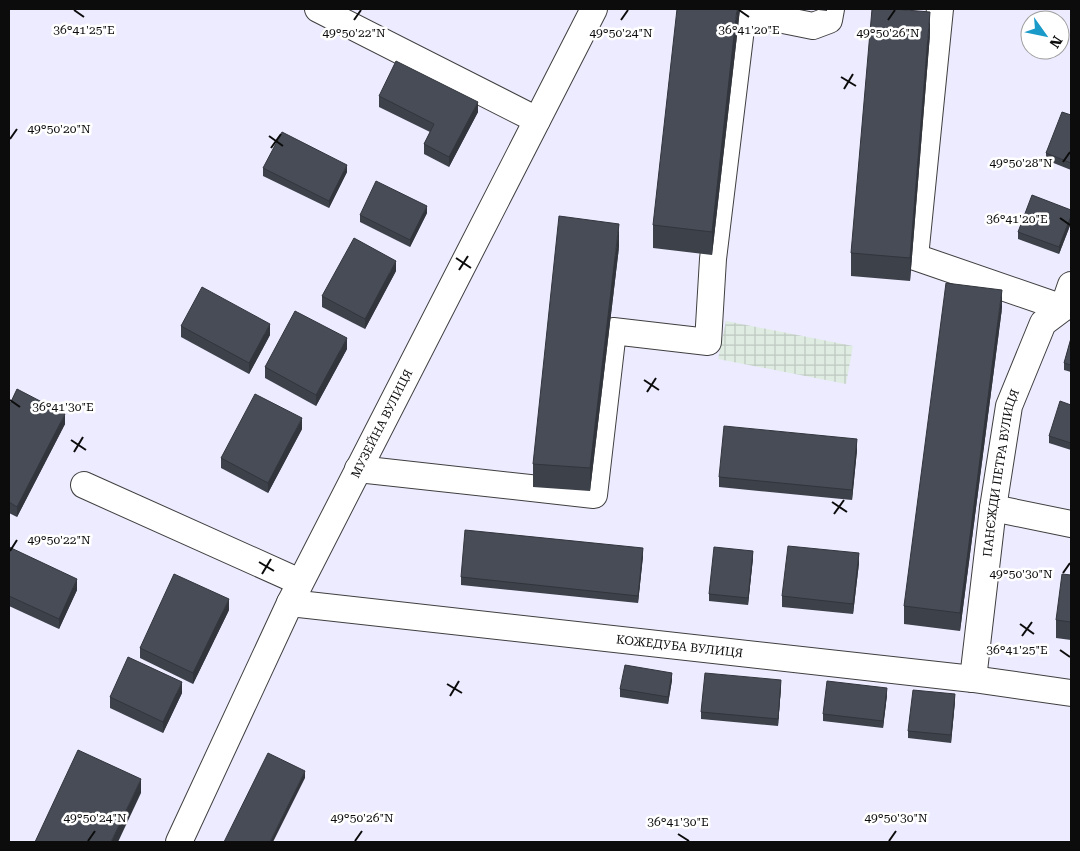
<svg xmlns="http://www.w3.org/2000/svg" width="1080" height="851" viewBox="0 0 1080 851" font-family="'Roboto Serif',serif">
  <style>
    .industrial { fill: url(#industrial-grid) }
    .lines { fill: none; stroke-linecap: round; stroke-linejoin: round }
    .minor-casing { stroke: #3f3f3f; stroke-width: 28 }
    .minor { stroke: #fff; stroke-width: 26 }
    .wall { fill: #3d414a }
    .shaded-wall { fill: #32353c }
    .building { fill: #474c56; stroke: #32353c }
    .ticks { fill: none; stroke: #0c0c0c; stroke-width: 2 }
    .labels { text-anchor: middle; stroke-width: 5; stroke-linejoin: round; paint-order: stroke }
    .street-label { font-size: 12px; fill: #0c0c0c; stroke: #fff }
    .ticks-label { font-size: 12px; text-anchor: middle; fill: #0c0c0c; stroke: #fff; stroke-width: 5; stroke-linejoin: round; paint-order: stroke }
  </style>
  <defs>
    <pattern id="industrial-grid" width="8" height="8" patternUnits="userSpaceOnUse" patternTransform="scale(1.25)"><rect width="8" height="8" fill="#dfece2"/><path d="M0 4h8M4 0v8" fill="none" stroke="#bec9c1"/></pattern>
  </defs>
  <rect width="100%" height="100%" fill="#edebff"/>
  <path class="industrial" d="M726,321L853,346L846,384L718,359Z"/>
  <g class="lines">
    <g class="minor-casing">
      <g id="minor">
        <path d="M318,9L537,120"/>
        <path d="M940,9L915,257L1063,308"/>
        <path d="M358,469L594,495L613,331L708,342L713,259L743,12L813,26L829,20L831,9"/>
        <path d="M84,485L300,582"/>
        <path d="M993,508L1071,524"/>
        <path id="s1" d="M290,603L973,679L1071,693"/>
        <path id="s2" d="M973,679L993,508L1009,406L1043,323L1063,308L1071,285"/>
        <path id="s3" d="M179,842L290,603L594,9"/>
      </g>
    </g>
    <use href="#minor" class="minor"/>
  </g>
  <g class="wall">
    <path d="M740,9L712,255L653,248V225Z"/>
    <path d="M810,9H827V11Z"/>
    <path d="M930,34L910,281L851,276V253Z"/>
    <path d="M379,96L478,112L449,167L424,154V144L430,132L379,107Z"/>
    <path d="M1071,115V170L1046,160V153Z"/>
    <path d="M263,168L347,172L329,208L263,176Z"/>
    <path d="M1071,210V223L1059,254L1018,239V232Z"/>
    <path d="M427,213L410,247L360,222V215Z"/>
    <path d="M619,247L590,491L533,487V464Z"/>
    <path d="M396,271L365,329L322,307V296Z"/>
    <path d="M1002,308L960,631L904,624V606Z"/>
    <path d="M181,326L270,335L249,374L181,337Z"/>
    <path d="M1071,338V372L1064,370V363Z"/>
    <path d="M347,349L316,406L265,378V367Z"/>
    <path d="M1071,405V450L1049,443V436Z"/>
    <path d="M9,406L65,424L17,517L9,513Z"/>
    <path d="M302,429L268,493L221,468V458Z"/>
    <path d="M857,450L852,500L719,487V477Z"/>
    <path d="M9,547L77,590L59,629L9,606Z"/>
    <path d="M643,556L638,603L461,585V577Z"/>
    <path d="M753,558L748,605L709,601V594Z"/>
    <path d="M859,563L853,614L782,607V596Z"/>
    <path d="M1071,575V640L1056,638V620Z"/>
    <path d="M229,610L193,684L140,658V648Z"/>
    <path d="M672,680L668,704L620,697V689Z"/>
    <path d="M781,687L778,726L701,719V712Z"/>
    <path d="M182,693L163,733L110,708V697Z"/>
    <path d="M887,695L883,728L823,721V714Z"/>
    <path d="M955,701L951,743L908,738V731Z"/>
  </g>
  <g class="shaded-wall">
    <path d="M737,9H740L712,255V232Z"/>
    <path d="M930,12V34L910,281V258Z"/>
    <path d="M478,102V112L449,167V157Z"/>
    <path d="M347,165V172L329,208V201Z"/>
    <path d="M427,206V213L410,247V240Z"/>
    <path d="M1071,216V223L1059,254V247Z"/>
    <path d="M619,224V247L590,491V468Z"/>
    <path d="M396,261V271L365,329V319Z"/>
    <path d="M1002,290V308L960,631V613Z"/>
    <path d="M270,324V335L249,374V363Z"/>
    <path d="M347,338V349L316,406V395Z"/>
    <path d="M65,414V424L17,517V507Z"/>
    <path d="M302,418V429L268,493V483Z"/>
    <path d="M857,439V450L852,500V490Z"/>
    <path d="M643,548V556L638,603V596Z"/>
    <path d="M753,551V558L748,605V598Z"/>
    <path d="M859,553V563L853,614V604Z"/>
    <path d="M77,579V590L59,629V619Z"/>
    <path d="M229,599V610L193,684V673Z"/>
    <path d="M672,673V680L668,704V697Z"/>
    <path d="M781,680V687L778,726V719Z"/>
    <path d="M182,682V693L163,733V722Z"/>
    <path d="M887,688V695L883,728V721Z"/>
    <path d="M955,694V701L951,743V735Z"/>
    <path d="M305,771V778L273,842H270Z"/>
    <path d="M141,779V793L118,842H111Z"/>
  </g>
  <g class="building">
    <path d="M677,9H737L712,232L653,225Z"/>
    <path d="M872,9H894L930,12L910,258L851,253Z"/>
    <path d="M396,61L478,102L449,157L424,144L434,124L379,96Z"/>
    <path d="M1062,112L1071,115V163L1046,153Z"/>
    <path d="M282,132L347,165L329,201L263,168Z"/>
    <path d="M376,181L427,206L410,240L360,215Z"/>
    <path d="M1032,195L1071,210V216L1059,247L1018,232Z"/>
    <path d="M559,216L619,224L590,468L533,464Z"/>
    <path d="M354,238L396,261L365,319L322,296Z"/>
    <path d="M946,283L1002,290L960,613L904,606Z"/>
    <path d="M202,287L270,324L249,363L181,326Z"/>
    <path d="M295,311L347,338L316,395L265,367Z"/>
    <path d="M1071,338V365L1064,363Z"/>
    <path d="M17,389L65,414L17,507L9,502V406Z"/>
    <path d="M255,394L302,418L268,483L221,458Z"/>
    <path d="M1060,401L1071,405V443L1049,436Z"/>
    <path d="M724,426L857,439L852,490L719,477Z"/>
    <path d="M465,530L643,548L638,596L461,577Z"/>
    <path d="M788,546L859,553L853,604L782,596Z"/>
    <path d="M9,547L77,579L59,619L9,596Z"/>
    <path d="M714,547L753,551L748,598L709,594Z"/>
    <path d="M174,574L229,599L193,673L140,648Z"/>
    <path d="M1062,574L1071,575V622L1056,620Z"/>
    <path d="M128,657L182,682L163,722L110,697Z"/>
    <path d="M625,665L672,673L668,697L620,689Z"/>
    <path d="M705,673L781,680L778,719L701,712Z"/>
    <path d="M827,681L887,688L883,721L823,714Z"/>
    <path d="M913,690L955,694L951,735L908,731Z"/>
    <path d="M78,750L141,779L111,842H35Z"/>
    <path d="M268,753L305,771L270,842H224Z"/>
  </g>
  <path class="ticks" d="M74,10L84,17M739,10L749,17M354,20L361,10M621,20L628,10M888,20L895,10M841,77L856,86M844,89L853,74M269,136L283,146M10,139L17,129M271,148L281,134M1063,162L1070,152M1060,218L1070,225M456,258L471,268M459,270L468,256M644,380L659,390M647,392L656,378M10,400L20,407M71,440L86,450M74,452L83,437M832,502L847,512M834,514L844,500M10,551L17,540M259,562L274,571M1063,573L1070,563M262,574L271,559M1020,624L1034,634M1022,636L1032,622M1060,650L1070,657M447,684L462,693M450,696L459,681M678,834L689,841M88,841L95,831M355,841L362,831M889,841L896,831"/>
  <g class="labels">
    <g class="street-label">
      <text dy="4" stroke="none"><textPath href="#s3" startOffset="465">МУЗЕЙНА ВУЛИЦЯ</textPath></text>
      <text dy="4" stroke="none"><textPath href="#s2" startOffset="208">ПАНЄЖДИ ПЕТРА ВУЛИЦЯ</textPath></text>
      <text dy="4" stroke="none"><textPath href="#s1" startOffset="392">КОЖЕДУБА ВУЛИЦЯ</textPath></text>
    </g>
  </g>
  <g class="ticks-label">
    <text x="84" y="34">36°41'25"E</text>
    <text x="749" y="34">36°41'20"E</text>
    <text x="621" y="37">49°50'24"N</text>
    <text x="354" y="37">49°50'22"N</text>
    <text x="888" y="37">49°50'26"N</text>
    <text x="59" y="133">49°50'20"N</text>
    <text x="1021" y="167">49°50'28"N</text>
    <text x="1017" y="223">36°41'20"E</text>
    <text x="63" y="411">36°41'30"E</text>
    <text x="59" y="544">49°50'22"N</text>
    <text x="1021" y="578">49°50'30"N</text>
    <text x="1017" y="654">36°41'25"E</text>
    <text x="95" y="822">49°50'24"N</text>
    <text x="362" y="822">49°50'26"N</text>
    <text x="896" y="822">49°50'30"N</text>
    <text x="678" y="826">36°41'30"E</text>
  </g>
  <rect width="1080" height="851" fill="none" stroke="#0c0c0c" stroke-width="20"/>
  <g transform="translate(1045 35) rotate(123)"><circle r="24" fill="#ffffff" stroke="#9e9e9e"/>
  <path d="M0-4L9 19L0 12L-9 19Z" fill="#199ac8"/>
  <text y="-8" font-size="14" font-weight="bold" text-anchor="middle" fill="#0c0c0c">N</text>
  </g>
</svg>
